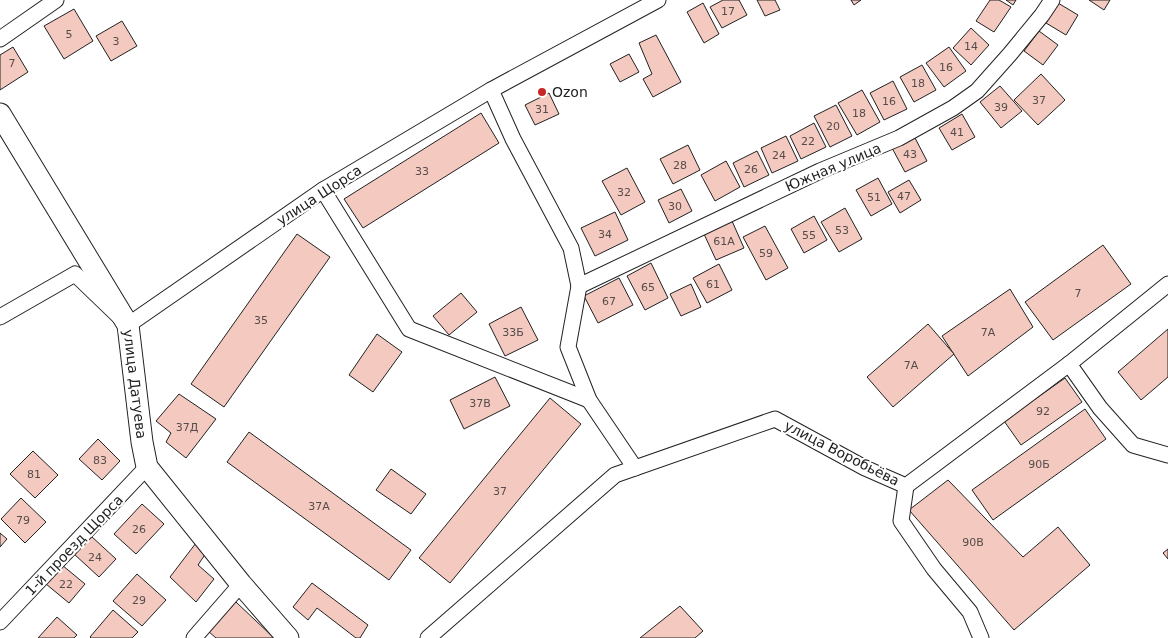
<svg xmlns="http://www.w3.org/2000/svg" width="1168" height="638" viewBox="0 0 1168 638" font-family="'DejaVu Sans',sans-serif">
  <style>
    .building { fill: #f3c9c0; stroke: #222 }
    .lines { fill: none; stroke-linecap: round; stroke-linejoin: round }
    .street-casing { stroke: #222; stroke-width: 17 }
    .secondary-casing { stroke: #222; stroke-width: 23 }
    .street { stroke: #fff; stroke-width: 15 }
    .secondary { stroke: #fff; stroke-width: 21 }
    .poi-dot { fill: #c62828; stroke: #fff; stroke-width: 2 }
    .labels { text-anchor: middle; stroke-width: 4; stroke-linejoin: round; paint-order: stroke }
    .number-label { font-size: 11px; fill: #564c4a }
    .poi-label { font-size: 14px; fill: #222; stroke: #fff; text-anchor: start }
    .street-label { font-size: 14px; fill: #222; stroke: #fff }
  </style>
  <rect width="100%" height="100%" fill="#fff"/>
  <g class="building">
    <path d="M723,0H739L747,15L722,28L710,7Z"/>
    <path d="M757,0H775L780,10L765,16Z"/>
    <path d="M851,0H861L854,5Z"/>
    <path d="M990,0H999L1011,7L994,32L976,21Z"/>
    <path d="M1006,0H1016L1013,5Z"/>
    <path d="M1089,0H1110L1104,10Z"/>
    <path d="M703,3L719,34L704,43L687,12Z"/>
    <path d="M1058,3L1078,15L1066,35L1046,23Z"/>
    <path d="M74,9L93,41L64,59L44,26Z"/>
    <path d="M122,21L137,46L111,61L96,36Z"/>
    <path d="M971,28L989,45L971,65L953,48Z"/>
    <path d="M1039,31L1058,45L1043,65L1024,51Z"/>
    <path d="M656,35L681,82L653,97L643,79L652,74L639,43Z"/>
    <path d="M13,47L28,72L0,90V55Z"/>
    <path d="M949,47L966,71L944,87L926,63Z"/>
    <path d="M629,54L639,72L620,82L610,64Z"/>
    <path d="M922,65L936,90L914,102L900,77Z"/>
    <path d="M1041,74L1065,100L1038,125L1014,100Z"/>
    <path d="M893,81L907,109L884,120L870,93Z"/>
    <path d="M1000,86L1022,111L1001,128L980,102Z"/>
    <path d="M862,90L880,122L857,135L838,103Z"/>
    <path d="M549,93L559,114L535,125L525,105Z"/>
    <path d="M836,105L852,136L830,147L814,116Z"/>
    <path d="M481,113L499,143L363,228L344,199Z"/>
    <path d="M962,114L975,137L952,150L939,128Z"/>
    <path d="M814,123L826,147L801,159L790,136Z"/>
    <path d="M786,136L798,161L772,173L761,148Z"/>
    <path d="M914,136L927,161L905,172L892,148Z"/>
    <path d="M688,145L700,170L673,184L660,159Z"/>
    <path d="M757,151L769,175L744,187L733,163Z"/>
    <path d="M726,161L740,187L715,201L701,175Z"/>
    <path d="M627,168L645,202L621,215L602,181Z"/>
    <path d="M878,178L892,204L871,216L856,190Z"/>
    <path d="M909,180L921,200L900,213L888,192Z"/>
    <path d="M681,189L692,211L669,223L658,200Z"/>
    <path d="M845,208L862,239L839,252L821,222Z"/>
    <path d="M615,212L628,240L595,256L581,228Z"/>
    <path d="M814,216L827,240L804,253L791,229Z"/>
    <path d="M732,221L744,248L716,260L704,234Z"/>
    <path d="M765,226L788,268L766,280L743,237Z"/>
    <path d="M297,234L330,257L224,407L191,384Z"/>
    <path d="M1103,245L1131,284L1053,340L1025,302Z"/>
    <path d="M651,263L668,298L645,310L627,276Z"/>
    <path d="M719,264L732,290L707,303L693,278Z"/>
    <path d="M619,278L633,305L598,323L584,296Z"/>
    <path d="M691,284L701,307L681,316L670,294Z"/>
    <path d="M1010,289L1033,327L968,376L942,336Z"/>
    <path d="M461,293L477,312L449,335L433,316Z"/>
    <path d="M521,307L538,340L505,356L489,324Z"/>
    <path d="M928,324L954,354L893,407L867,377Z"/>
    <path d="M1168,329V377L1141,400L1118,372Z"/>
    <path d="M377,334L402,352L373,392L349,375Z"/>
    <path d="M495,377L510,406L464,429L450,400Z"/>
    <path d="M1065,378L1082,402L1021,445L1004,421Z"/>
    <path d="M179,394L216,419L186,458L166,442L171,433L156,421Z"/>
    <path d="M550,398L581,424L450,583L419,558Z"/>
    <path d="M1085,409L1106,439L993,520L972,490Z"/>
    <path d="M249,432L411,550L389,580L227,462Z"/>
    <path d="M98,439L120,461L102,480L79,459Z"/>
    <path d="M33,451L58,475L35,498L10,474Z"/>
    <path d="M391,469L426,494L411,514L376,490Z"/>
    <path d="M948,480L1023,557L1058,527L1090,565L1014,630L909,510Z"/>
    <path d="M21,498L46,522L25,543L1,519Z"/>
    <path d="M142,504L164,524L136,554L114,534Z"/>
    <path d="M0,533L7,539L0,547Z"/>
    <path d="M91,536L116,559L99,577L74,554Z"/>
    <path d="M196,543L206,553L198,565L214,579L196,602L170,577Z"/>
    <path d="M1168,549V559L1163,553Z"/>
    <path d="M62,565L85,584L69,603L46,584Z"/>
    <path d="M137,574L166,600L142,626L113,601Z"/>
    <path d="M312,583L368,625L360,638H356L317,608L308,620L293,607Z"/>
    <path d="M236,602L274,638H216L208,631Z"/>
    <path d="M680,606L703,631L695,638H640Z"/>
    <path d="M113,610L138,632L132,638H91L90,637Z"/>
    <path d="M57,617L77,635L74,638H38Z"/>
  </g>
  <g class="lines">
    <g class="street-casing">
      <g id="street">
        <path d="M0,39L56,0"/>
        <path d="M491,90L513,139L571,248L579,286L568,347L589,400L635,468"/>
        <path d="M323,190L409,329L589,400"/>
        <path d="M579,286L820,171L899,138L953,108L977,91L1010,54L1042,15L1052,0"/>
        <path d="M0,317L75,274L128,325L323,190L491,90L658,0"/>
        <path d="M1069,364L1100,408L1133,445L1168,455"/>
        <path d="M906,486L901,521L934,569L970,612L981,638"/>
        <path d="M0,622L147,467"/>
        <path d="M194,638L241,584"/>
        <path d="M428,638L615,475L775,419L865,468L906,486L1069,364L1168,284"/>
      </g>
    </g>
    <g class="secondary-casing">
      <path id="secondary" d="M0,114L128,325L142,442L147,467L241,584L288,638"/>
    </g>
    <use href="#street" class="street"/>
    <use href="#secondary" class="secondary"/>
  </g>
  <circle class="poi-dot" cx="542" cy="92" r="5"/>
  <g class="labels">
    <g class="number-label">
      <text x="728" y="15">17</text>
      <text x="69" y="38">5</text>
      <text x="116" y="45">3</text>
      <text x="971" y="50">14</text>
      <text x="12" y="67">7</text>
      <text x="946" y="71">16</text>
      <text x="918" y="87">18</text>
      <text x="1039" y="104">37</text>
      <text x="889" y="105">16</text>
      <text x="1001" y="111">39</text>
      <text x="542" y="113">31</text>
      <text x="859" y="117">18</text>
      <text x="833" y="130">20</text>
      <text x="957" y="136">41</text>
      <text x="808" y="145">22</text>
      <text x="910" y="158">43</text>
      <text x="779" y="159">24</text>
      <text x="680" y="169">28</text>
      <text x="751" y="173">26</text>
      <text x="422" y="175">33</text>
      <text x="624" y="196">32</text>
      <text x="904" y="200">47</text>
      <text x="874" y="201">51</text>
      <text x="675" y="210">30</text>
      <text x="842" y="234">53</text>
      <text x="605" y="238">34</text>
      <text x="809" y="239">55</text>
      <text x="724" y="245">61А</text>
      <text x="766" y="257">59</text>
      <text x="713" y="288">61</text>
      <text x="648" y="291">65</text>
      <text x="1078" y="297">7</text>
      <text x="609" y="305">67</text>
      <text x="261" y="324">35</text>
      <text x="513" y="336">33Б</text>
      <text x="988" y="336">7А</text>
      <text x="911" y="369">7А</text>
      <text x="480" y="407">37В</text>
      <text x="1043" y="415">92</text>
      <text x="187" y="431">37Д</text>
      <text x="100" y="464">83</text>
      <text x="1039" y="468">90Б</text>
      <text x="34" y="478">81</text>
      <text x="500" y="495">37</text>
      <text x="319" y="510">37А</text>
      <text x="23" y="524">79</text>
      <text x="139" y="533">26</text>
      <text x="973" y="546">90В</text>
      <text x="95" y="561">24</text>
      <text x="66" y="588">22</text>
      <text x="139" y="604">29</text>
    </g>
    <g class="poi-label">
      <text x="552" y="97">Ozon</text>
    </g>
    <g class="street-label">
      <text transform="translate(833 167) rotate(-23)" y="5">Южная улица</text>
      <text transform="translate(319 195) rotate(-33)" y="5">улица Щорса</text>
      <text transform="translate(135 384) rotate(83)" y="5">улица Датуева</text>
      <text transform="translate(842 453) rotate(27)" y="5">улица Воробьёва</text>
      <text transform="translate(74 545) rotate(-46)" y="5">1-й проезд Щорса</text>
    </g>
  </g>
</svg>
